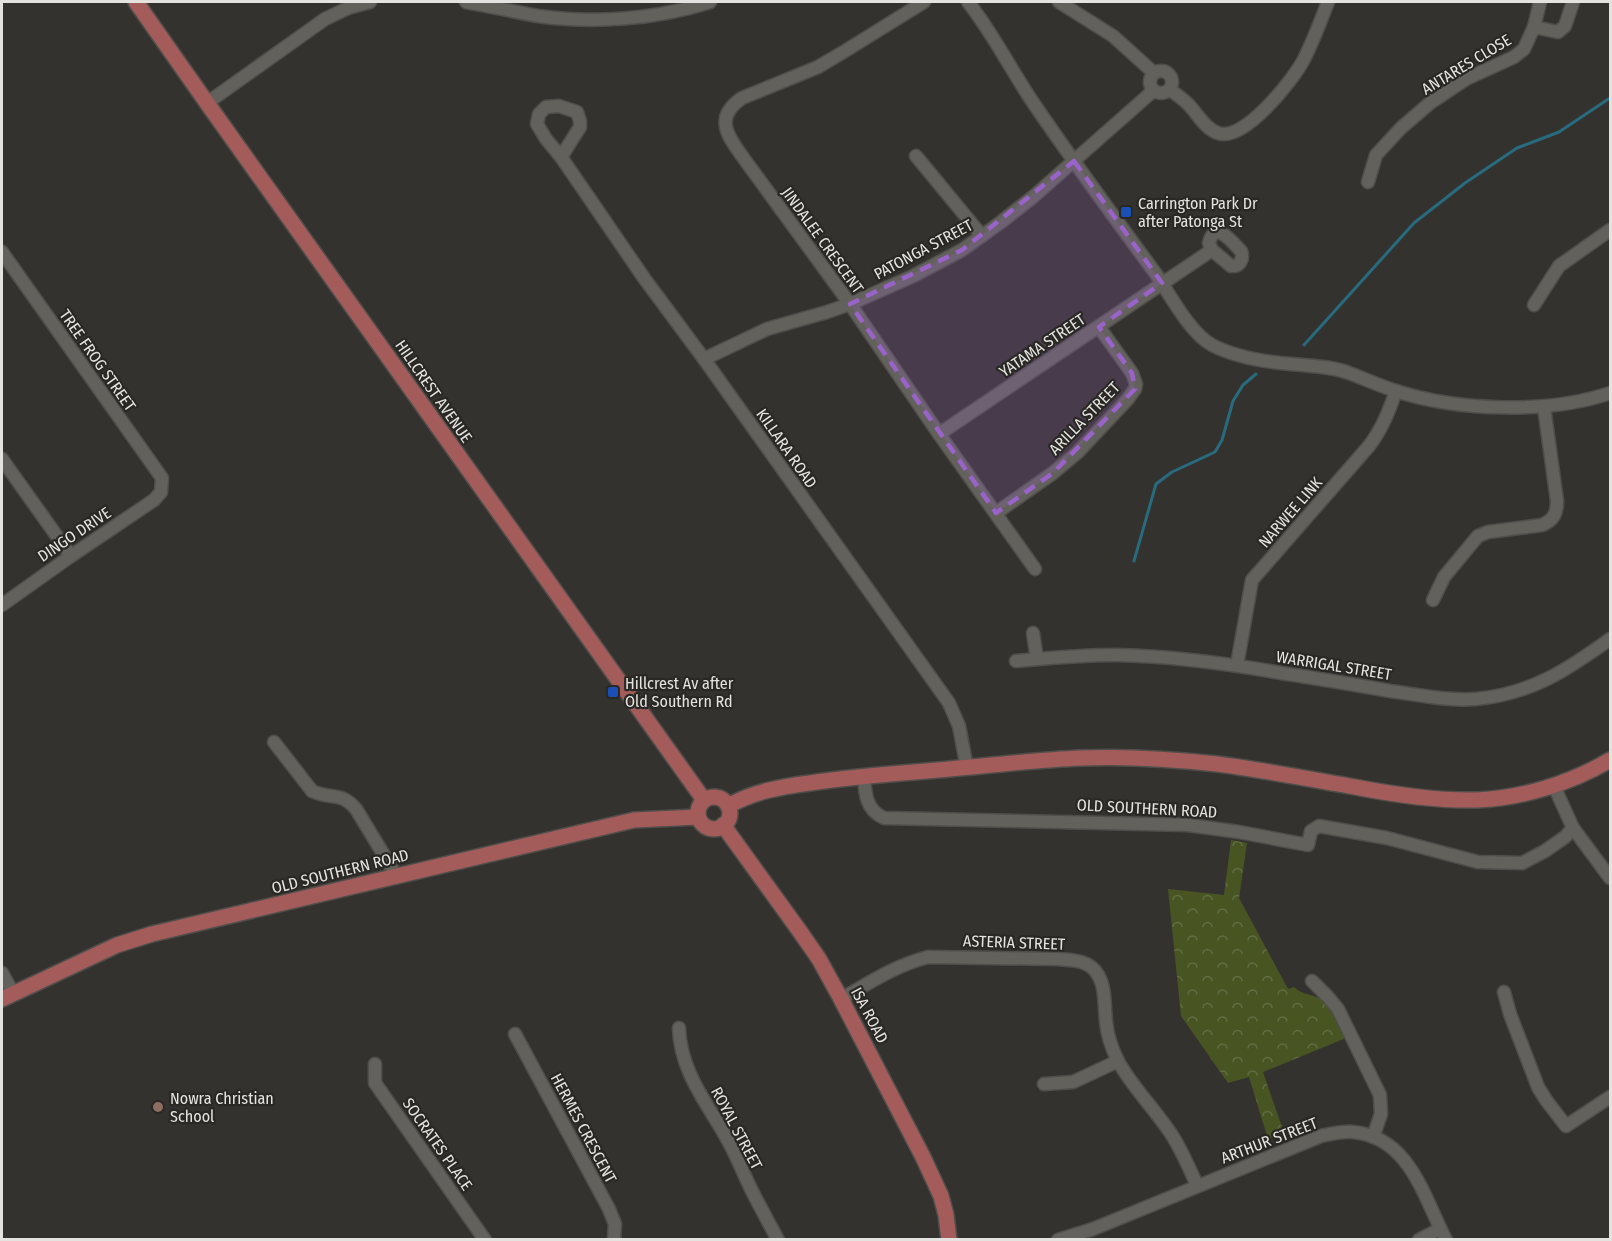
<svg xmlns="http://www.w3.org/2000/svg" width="1612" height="1241" viewBox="0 0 1612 1241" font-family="'Fira Sans Condensed',sans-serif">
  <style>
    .park { fill: url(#park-crowns) }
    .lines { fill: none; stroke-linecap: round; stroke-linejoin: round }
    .stream { stroke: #286b7f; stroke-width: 3 }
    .minor-casing { stroke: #504e4b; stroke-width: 15 }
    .major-casing { stroke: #504e4b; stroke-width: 18 }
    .minor { stroke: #63615c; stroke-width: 12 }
    .major { stroke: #a45c5b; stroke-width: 15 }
    .marked { fill: #9a63c9; fill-opacity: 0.2; stroke: #9a63c9; stroke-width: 4.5; stroke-dasharray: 12 8; stroke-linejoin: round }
    .transit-dot { fill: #1a4fb4; stroke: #2a2824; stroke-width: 2 }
    .education-dot { fill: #8d6e63; stroke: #2a2824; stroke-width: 2 }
    .labels { text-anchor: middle; stroke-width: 4.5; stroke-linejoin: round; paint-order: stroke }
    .street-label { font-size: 16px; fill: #e4e3e0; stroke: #2a2824 }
    .poi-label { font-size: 16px; fill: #e4e3e0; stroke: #2a2824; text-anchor: start }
  </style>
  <defs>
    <pattern id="park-crowns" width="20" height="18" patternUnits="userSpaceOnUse" patternTransform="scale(1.5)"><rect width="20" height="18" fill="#485523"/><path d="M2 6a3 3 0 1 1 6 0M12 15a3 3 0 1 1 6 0" fill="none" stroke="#626d43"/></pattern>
  </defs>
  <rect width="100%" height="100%" fill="#34322e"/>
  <path class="park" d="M1231,840L1247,843L1239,898L1288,989L1294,987C1303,996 1315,994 1324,1001C1335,1008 1340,1026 1346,1038L1263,1072L1284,1133L1268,1139L1249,1077L1228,1083L1181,1016L1168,889L1224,895Z"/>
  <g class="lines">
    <g class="stream">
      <path d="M1304,345L1414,223L1465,183L1517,148L1559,132L1610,98"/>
      <path d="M1134,561L1156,484L1172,472L1215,452L1222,440L1233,401L1243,385L1256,374"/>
    </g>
    <g class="minor-casing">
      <g id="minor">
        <path d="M466,2C490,6 514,12 538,16C594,24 657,19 710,2"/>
        <path d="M924,2L845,51L818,67L742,98C714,117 727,135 742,156L850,304L939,434L1035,569"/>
        <path d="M968,2C992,32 1010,68 1032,101C1072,160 1114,217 1156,274C1170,295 1190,333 1212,345C1235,357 1265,362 1291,364C1310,366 1331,366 1349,373C1365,379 1380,386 1396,391C1458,411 1548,414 1610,393"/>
        <path d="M1059,2L1113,36L1154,73"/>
        <path d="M1534,27L1558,32L1565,26L1573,2"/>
        <circle cx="1161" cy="82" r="11"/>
        <path d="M1170,90C1176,94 1183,99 1188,104C1197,113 1205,129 1218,133C1243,143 1292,81 1303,61C1313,42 1320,22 1328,2"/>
        <path d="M207,103L325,19L348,8L370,2"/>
        <path d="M916,156L982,236"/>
        <path d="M561,157L546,139L537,124L539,114L546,107L559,106L577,112L580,121V127L561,157L644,278L704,359L949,703L959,726L967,768"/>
        <path d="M1368,182L1376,155L1401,128L1430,103L1466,79L1514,57L1524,49L1534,27L1540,2"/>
        <path d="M2,252L162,478L161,492L154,500L71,556L2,605"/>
        <path d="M1534,305L1559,266L1610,230"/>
        <path d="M704,359L767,329L827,312L850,304L913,276L962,250L1001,222L1034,196L1153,91"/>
        <path d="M939,434L1212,250L1209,243C1215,219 1232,242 1241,251C1244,259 1240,267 1231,266L1212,250"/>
        <path d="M2,459L71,556"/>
        <path d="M996,513L1053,473L1078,452L1127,400L1135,389L1136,384L1132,373L1099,327"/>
        <path d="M1433,600L1444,577L1478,536L1488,532L1542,525C1554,520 1557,513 1557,501L1544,407"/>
        <path d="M1033,633L1037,659"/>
        <path d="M1016,661C1049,658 1083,655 1116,655C1174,656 1231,664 1287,674C1322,679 1356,685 1390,691C1419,695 1447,701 1476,699C1531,694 1567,670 1610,639"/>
        <path d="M1237,665L1252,580L1369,446C1382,429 1389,411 1396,391"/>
        <path d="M274,742L312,791C331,800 341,791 356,809L396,875"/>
        <path d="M864,776C865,794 866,810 884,818L1188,825L1239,832L1308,845L1311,831L1319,826L1387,838L1478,862L1522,863L1545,851L1565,837L1573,828"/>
        <path d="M1554,786L1573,828L1610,878"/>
        <path d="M2,973L13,993"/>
        <path d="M1312,981L1328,997L1338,1009L1380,1095L1381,1114L1373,1137"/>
        <path d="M1504,992L1510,1014L1538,1087L1546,1100L1566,1126L1610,1097"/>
        <path d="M841,999C869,983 896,965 928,957L1057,959C1072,960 1090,960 1098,975C1106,988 1104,1006 1106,1021C1107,1034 1112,1049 1118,1061C1131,1085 1151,1105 1167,1128C1180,1145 1188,1166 1197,1185"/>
        <path d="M679,1028C680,1070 706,1102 726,1137C736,1154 743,1173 752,1191C760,1207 769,1223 778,1240"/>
        <path d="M515,1034L609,1209L615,1224L614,1240"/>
        <path d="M375,1064V1083L485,1240"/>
        <path d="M1044,1084L1073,1082L1118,1061"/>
        <path d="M1058,1240L1093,1229L1321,1136C1331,1134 1342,1131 1353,1132C1410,1137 1424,1198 1446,1240"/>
        <path d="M1419,1240L1440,1229"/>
      </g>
    </g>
    <g class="major-casing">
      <g id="major">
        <path d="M136,2L207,103L704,800"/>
        <circle cx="714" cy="813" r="16"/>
        <path d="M728,806C755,791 780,787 810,783C849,777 888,774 927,771C979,767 1030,760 1081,758C1126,756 1172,759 1217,764C1263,770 1309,779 1355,787C1396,795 1436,801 1477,800C1523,798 1571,783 1610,760"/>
        <path d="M723,825L801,933L819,959L841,999L923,1157L941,1196L946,1215L949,1240"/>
        <path d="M2,999L117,945L152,934L634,820L698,817"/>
      </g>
    </g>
    <use href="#minor" class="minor"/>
    <use href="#major" class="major"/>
  </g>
  <path class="marked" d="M1074,161L1162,283L1099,327L1132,373L1135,389L1053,473L996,513L850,304L962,250Z"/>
  <g class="transit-dot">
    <rect x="1120" y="206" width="12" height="12" rx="3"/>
    <rect x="607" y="686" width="12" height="12" rx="3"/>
  </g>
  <circle class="education-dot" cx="158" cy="1107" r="6"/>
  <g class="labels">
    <g class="street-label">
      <text transform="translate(1466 64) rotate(-31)" y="6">ANTARES CLOSE</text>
      <text transform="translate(823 240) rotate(54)" y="6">JINDALEE CRESCENT</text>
      <text transform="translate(923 249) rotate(-28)" y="6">PATONGA STREET</text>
      <text transform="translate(1042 345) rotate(-34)" y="6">YATAMA STREET</text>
      <text transform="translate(98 360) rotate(55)" y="6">TREE FROG STREET</text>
      <text transform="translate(434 391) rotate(55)" y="6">HILLCREST AVENUE</text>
      <text transform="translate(1084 418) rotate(-46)" y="6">ARILLA STREET</text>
      <text transform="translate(787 448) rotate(55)" y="6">KILLARA ROAD</text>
      <text transform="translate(1290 512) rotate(-49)" y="6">NARWEE LINK</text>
      <text transform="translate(74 534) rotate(-34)" y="6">DINGO DRIVE</text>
      <text transform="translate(1334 665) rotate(9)" y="6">WARRIGAL STREET</text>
      <text transform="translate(1147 808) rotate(3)" y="6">OLD SOUTHERN ROAD</text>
      <text transform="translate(340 871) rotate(-14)" y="6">OLD SOUTHERN ROAD</text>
      <text transform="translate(1014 942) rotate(2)" y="6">ASTERIA STREET</text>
      <text transform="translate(870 1015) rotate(62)" y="6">ISA ROAD</text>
      <text transform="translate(584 1128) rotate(62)" y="6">HERMES CRESCENT</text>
      <text transform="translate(737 1128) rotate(62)" y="6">ROYAL STREET</text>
      <text transform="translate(1269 1140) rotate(-21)" y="6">ARTHUR STREET</text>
      <text transform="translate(438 1144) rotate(55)" y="6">SOCRATES PLACE</text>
    </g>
    <g class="poi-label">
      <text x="1138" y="209">Carrington Park Dr<tspan x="1138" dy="18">after Patonga St</tspan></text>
      <text x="625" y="689">Hillcrest Av after<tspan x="625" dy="18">Old Southern Rd</tspan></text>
      <text x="170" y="1104">Nowra Christian<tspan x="170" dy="18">School</tspan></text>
    </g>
  </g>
  <rect width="1612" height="1241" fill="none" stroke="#e4e3e0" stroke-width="6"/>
</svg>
